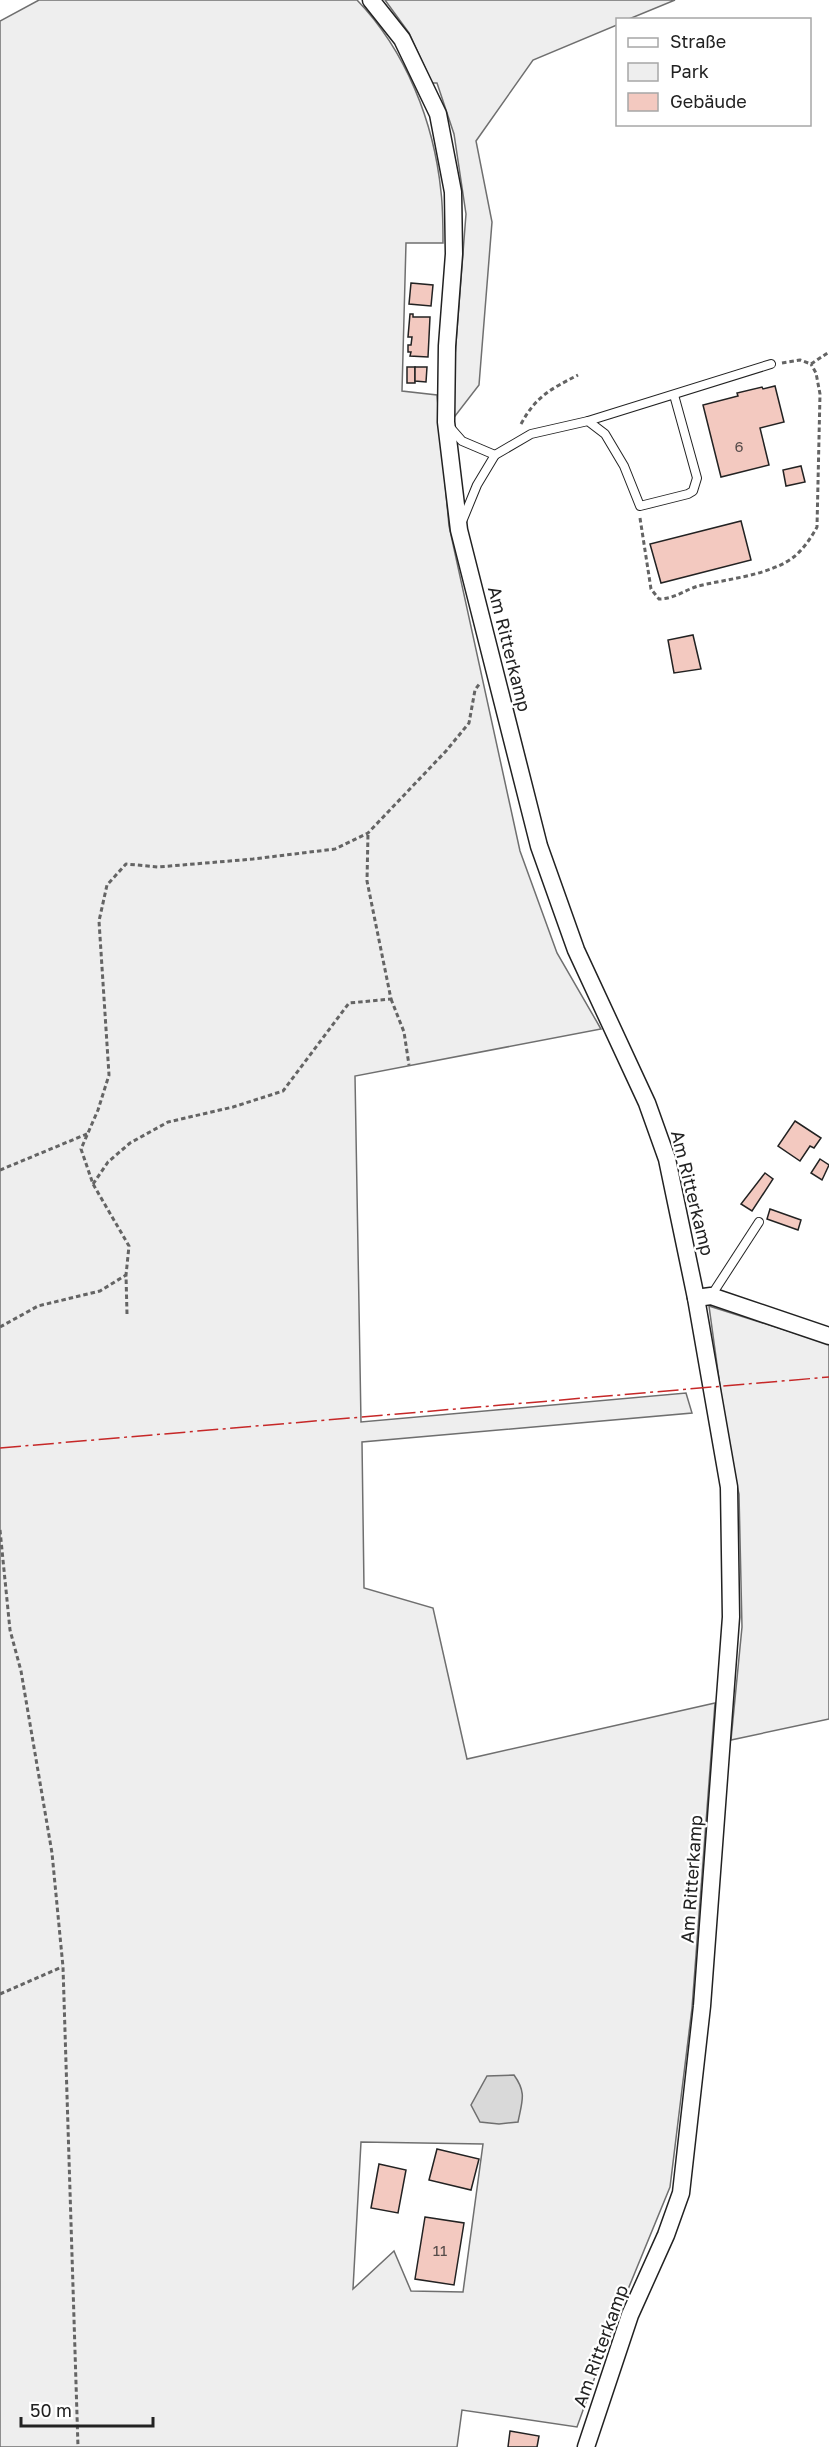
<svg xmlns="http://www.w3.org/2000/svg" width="829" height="2447" viewBox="0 0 829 2447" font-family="'Golos Text',sans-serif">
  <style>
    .green { fill: #eee; stroke: #6f6f6f; stroke-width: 1.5; fill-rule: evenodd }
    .water { fill: #d9d9d9; stroke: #6f6f6f; stroke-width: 1.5 }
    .building { fill: #f3c9c0; stroke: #222; stroke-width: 1.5 }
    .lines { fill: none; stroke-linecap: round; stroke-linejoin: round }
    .lane-casing { stroke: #222; stroke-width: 10 }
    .street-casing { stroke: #222; stroke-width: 19 }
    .path { stroke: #646464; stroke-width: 3; stroke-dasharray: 4.5 3; stroke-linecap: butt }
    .lane { stroke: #fff; stroke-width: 8 }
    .street { stroke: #fff; stroke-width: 16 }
    .power { stroke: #c62828; stroke-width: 1.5; stroke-dasharray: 21 4.5 3 4.5; stroke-linecap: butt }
    .labels { text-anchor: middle; stroke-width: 4.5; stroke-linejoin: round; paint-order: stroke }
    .number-label { font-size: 15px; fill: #564c4a }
    .street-label { font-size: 18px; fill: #222; stroke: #fff }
  </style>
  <rect width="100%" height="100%" fill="#fff"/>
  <g class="green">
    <path d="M39,0H357C406,51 434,122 441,192C443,209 443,226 443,243H406L402,391L437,395L449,526L520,851L557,953L601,1029L355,1076L361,1422L686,1393L692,1413L362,1442L364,1588L433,1608L467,1759L715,1703L692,2008L670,2187L615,2321L577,2427L462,2410L457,2447H0V21ZM361,2142L483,2144L463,2292L411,2291L394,2251L353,2289Z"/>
    <path d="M385,0H675L629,19L618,20L617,25L533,60L476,141L492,222L479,385L452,420L453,382L466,214L454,134L437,83H432L409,33Z"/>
    <path d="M709,1306L829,1344V1719L731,1740L742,1627L739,1494L729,1452Z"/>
  </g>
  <path class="water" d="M514,2075C527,2093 522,2101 518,2122L499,2124L480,2122L471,2105L487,2076Z"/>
  <g class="building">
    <path d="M411,283L433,285L431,306L409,304Z"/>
    <path d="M410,314H413V317H430L428,357L410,356L411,352H408V345H411L412,337H408Z"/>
    <rect x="407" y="367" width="8" height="16"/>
    <path d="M415,367H427L426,382L415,381Z"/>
    <path d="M775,386L784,422L760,428L769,465L721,477L703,405L738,396L737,393L762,387L763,389Z"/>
    <path d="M801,466L805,482L786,486L783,470Z"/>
    <path d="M741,521L751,560L661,583L650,544Z"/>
    <path d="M693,635L701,669L674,673L668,640Z"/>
    <path d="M795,1121L821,1138L814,1148L810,1146L800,1161L778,1146Z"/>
    <path d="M820,1159L829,1165L822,1180L811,1173Z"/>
    <path d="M765,1173L773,1179L752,1211L741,1204Z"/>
    <path d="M770,1209L801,1220L798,1230L767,1219Z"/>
    <path d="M437,2149L479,2159L471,2190L429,2180Z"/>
    <path d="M379,2164L406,2170L398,2213L371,2208Z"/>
    <path d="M425,2217L464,2223L454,2285L415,2279Z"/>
    <path d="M510,2431L539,2436L537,2447H508Z"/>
  </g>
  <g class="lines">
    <g class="lane-casing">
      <g id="lane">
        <path d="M588,421L771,364"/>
        <path d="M448,425L462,441L495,455L477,485L461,524"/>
        <path d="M495,455L531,434L588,421L605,434L624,466L640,506L688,494L693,491L697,478L674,395"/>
        <path d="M711,1296L759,1222"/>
      </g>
    </g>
    <g class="street-casing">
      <g id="street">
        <path d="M371,0L402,39L438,114L453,192L454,254L447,346L446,422L459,530L539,846L576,950L647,1103L667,1159L696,1298L729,1487L731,1617L702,2006L681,2193L666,2235L630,2315L586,2447"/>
        <path d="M696,1298L711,1296L829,1336"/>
      </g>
    </g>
    <g class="path">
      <path d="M782,363L800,360L811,364L829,352"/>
      <path d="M521,424C536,396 551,389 578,375"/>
      <path d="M640,518L651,589L659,599C674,599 685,590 698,586C727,579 772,575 795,556C804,548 811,538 817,527L820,394L816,373L811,364"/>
      <path d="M391,999L404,1032L409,1065"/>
      <path d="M0,1170L87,1134"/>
      <path d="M93,1184L108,1162L130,1143L168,1122L233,1107L283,1091L349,1003L391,999L367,881L368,833"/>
      <path d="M127,1314L126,1275L129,1246L93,1184L81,1149L98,1110L109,1075L99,921L107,885L126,864L158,867L253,859L335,849L368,833L446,751L469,723L475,690L480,683"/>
      <path d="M0,1327L38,1306L100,1291L126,1275"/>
      <path d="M0,1530L10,1630L21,1671L52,1853L63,1967L78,2447"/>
      <path d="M0,1994L62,1967"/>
    </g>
    <use href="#lane" class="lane"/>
    <use href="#street" class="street"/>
    <path class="power" d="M0,1448L829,1377"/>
  </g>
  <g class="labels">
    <g class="number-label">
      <text x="739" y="452">6</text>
      <text x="440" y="2256">11</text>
    </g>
    <g class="street-label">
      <text transform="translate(509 649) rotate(76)" y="6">Am Ritterkamp</text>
      <text transform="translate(692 1193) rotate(76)" y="6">Am Ritterkamp</text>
      <text transform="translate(692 1879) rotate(-86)" y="6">Am Ritterkamp</text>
      <text transform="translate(601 2346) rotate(-70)" y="6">Am Ritterkamp</text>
    </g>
  </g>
  <rect x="616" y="18" width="195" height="108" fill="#ffffff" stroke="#a7a7a7" stroke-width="1.5"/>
  <rect x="628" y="38" width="30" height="9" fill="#ffffff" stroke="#a7a7a7" stroke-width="1.5"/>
  <text x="670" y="48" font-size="18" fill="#222222">Straße</text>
  <rect x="628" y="63" width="30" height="18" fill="#eeeeee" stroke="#a7a7a7" stroke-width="1.5"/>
  <text x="670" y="78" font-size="18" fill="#222222">Park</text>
  <rect x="628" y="93" width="30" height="18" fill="#f3c9c0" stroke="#a7a7a7" stroke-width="1.5"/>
  <text x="670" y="108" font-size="18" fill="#222222">Gebäude</text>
  <path d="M21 2417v9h132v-9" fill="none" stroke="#222222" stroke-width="3"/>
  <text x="30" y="2417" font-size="18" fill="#222222" stroke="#ffffff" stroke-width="4.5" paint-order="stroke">50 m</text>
</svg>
